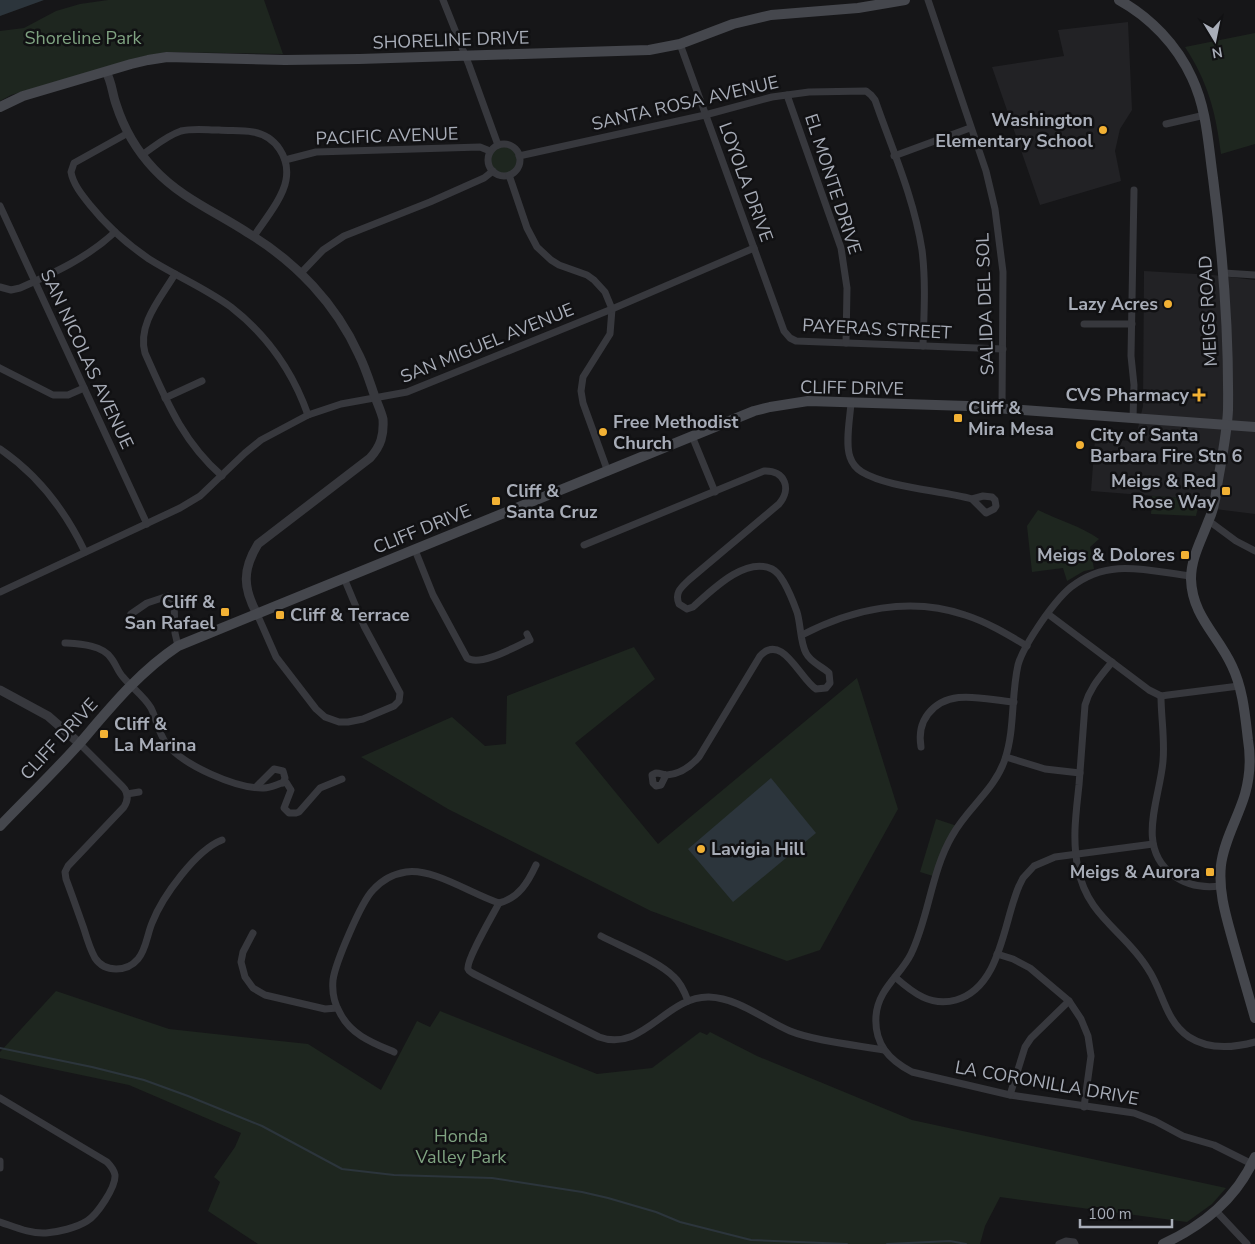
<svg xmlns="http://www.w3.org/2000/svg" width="1255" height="1244" viewBox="0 0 1255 1244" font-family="'Nunito Sans',sans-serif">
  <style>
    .built { fill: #222225 }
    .green { fill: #1e261f }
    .water { fill: #2c353c }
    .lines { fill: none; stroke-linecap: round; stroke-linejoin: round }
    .stream { stroke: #2c353c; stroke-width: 2 }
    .minor { stroke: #37383d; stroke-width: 7 }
    .tertiary { stroke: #37383d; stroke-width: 9 }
    .secondary { stroke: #45474d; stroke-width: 10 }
    .poi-dot { fill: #f2b134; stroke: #111113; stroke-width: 2 }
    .labels { text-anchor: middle; stroke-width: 5; stroke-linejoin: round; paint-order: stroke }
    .park-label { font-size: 18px; fill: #7fa381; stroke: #111113 }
    .street-label { font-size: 18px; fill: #a8adb8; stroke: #111113 }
    .poi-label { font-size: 18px; font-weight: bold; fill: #a8adb8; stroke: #111113; text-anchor: end }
  </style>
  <rect width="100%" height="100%" fill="#161618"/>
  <g class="built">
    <path d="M1128,22L1132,110L1120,129L1115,151L1121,181L1040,205L992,67L1064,56L1058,30Z"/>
    <path d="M1144,271L1213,275L1255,280V514L1207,508L1206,500L1091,491L1095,439L1135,441L1143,406Z"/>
  </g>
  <g class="green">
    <path d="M108,0H264L283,54L168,52L136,58L11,95L0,101V31L24,28L56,11L80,4Z"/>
    <path d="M1255,33V144L1221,154C1216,113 1208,82 1185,47Z"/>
    <circle cx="504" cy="160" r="16"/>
    <path d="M1152,496L1200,499L1196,516L1151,514Z"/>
    <path d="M1038,510C1058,520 1081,526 1099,539L1090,547L1094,569L1084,571L1067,581L1063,568L1032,572L1027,526Z"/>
    <path d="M634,647L655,679L575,743L658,844L857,678L898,809L820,950L787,961L651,911L448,809L361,757L452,717L485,746L506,744L507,696Z"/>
    <path d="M936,819L957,826L936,877L920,872Z"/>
    <path d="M56,991L169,1029L308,1044L381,1090L417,1021L430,1027L440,1011L597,1074L652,1068L700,1032L707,1035L710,1032L757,1056L912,1120L1226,1188L1212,1204L1187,1222L1000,1197L985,1226L980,1244H258L208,1211L220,1182L214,1177L235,1147L241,1133L129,1085L0,1058V1052Z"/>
  </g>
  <g class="water">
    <path d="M0,0H44L0,16Z"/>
    <path d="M771,778L816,833L733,902L688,849Z"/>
  </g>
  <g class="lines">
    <g class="stream">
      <path d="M0,1048L92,1067L144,1080L188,1096L262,1126L342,1169L394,1175L492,1178L582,1192L608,1198L656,1212L680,1222L751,1240L847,1244"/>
      <path d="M887,1244L950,1241L966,1244"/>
    </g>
    <g class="minor">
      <path d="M443,0L469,65L498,145"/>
      <path d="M928,0L986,171L995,209L1003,272L1002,408"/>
      <path d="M680,44L784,331L790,338L796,341L1003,349"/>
      <path d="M787,95L841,248L847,288L846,343"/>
      <path d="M1166,124L1205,115"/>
      <path d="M128,133L74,163L71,172C73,184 82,195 90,205C106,225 127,244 149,259C176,276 205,288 231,307C267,335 293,372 308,415"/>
      <circle cx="504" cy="160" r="16"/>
      <path d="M142,155C155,146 166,136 181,131C193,128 207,130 219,130C230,131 242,130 253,132C276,136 290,158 286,180C283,198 264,221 254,236"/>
      <path d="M519,156L705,115L772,97L809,92L866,91L871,95L875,100C892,149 914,198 922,250C926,282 924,314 923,346"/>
      <path d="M894,156L970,128"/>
      <path d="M285,160L316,152L480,147L490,151"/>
      <path d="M509,175L527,228L537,247L551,260L559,265L587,275L594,280L605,292L612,309L610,334L583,377L581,391L583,403L608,472"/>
      <path d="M0,206L147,524"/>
      <path d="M301,273L323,250L344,236L430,202L484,178L493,171"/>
      <path d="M1224,273L1255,275"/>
      <path d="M175,274C161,298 137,324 145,353C166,400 182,441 222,476"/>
      <path d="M0,287L11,290L20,288C54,273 87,258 115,232"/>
      <path d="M1084,324H1132"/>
      <path d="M0,368L53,395H68L84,388"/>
      <path d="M165,398L202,381"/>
      <path d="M851,403C850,418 845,443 850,457C852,463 857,469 862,472C889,488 940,490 972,499"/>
      <path d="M1133,418L1134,385L1131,356L1134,190"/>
      <path d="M692,436L715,492"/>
      <path d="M0,449C38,475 65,510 85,552"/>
      <path d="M983,496L992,497L995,500L996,506L994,509L986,513L972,499Z"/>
      <path d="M1209,521L1236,541L1255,551"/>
      <path d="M584,545L764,471C785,470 792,489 779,504L690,579C682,587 674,592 679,604L687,609L693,607C711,591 745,556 772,569C783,574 793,601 797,612C801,625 800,642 806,653C811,663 822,666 829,673L830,683L826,688L816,689C800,679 782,632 760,656L699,757C691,766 680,774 667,775C664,775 660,773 656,773L652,775L653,783L656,786L661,785L666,775"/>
      <path d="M415,550L433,595L467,658C481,667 516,646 530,640L527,634"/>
      <path d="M1191,576C1148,571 1109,557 1071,587C1054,601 1024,644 1018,665C1011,696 1015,729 1005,759C995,790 967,808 952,836C931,872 929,917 911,954C900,976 878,989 876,1016C874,1044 889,1060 912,1072L1010,1095L1134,1113L1155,1121L1183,1136L1214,1145L1252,1164"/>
      <path d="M0,592L180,508L200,496L245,453L261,440L308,415L341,404L407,392L612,309L754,248"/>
      <path d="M131,614L147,603L168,596L174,601L175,633L178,646"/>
      <path d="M257,614L276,657L316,709L325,717L339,722H348L363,719L394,706L399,701L400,693L364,626L344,578"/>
      <path d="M1048,614L1149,690L1161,696L1168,695L1239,686"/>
      <path d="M802,635C852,609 910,596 965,615C987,622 1007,634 1027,646"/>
      <path d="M65,643C80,644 102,645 111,658C116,664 118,672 123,677C132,688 144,696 151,708C157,720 158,732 166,743C182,765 237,789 264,788C272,788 279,783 286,782L291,790L284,808L289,813H296L299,812L320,788L342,779"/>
      <path d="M1112,662C1101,676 1090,687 1085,705C1083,731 1081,758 1079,785C1076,813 1072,840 1078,868C1087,917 1125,931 1148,969C1163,991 1165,1021 1189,1037C1209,1050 1233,1048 1255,1042"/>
      <path d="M1161,696C1161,717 1165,739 1163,761C1160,799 1135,847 1173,875C1187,886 1203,888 1220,886"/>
      <path d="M79,743L122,786C128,792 129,799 124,807L68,866L65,872L66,879C72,895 78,912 84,929C87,939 90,949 95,958C105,973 127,972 138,959C146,950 147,935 152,923C162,897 196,850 222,840"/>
      <path d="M921,747C919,735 921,723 928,714C949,687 985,700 1014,702"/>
      <path d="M1006,757L1045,769L1080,773"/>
      <path d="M256,787L274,769L283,771L285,778L283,783"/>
      <path d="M127,794L139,792"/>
      <path d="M499,903C494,913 466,960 468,969C469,972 471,972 474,974L599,1037C643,1053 666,996 709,997C739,998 764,1020 790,1031C815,1041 856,1045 884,1050"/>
      <path d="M253,933L243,952L241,962L245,977L253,988L265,995L325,1009L337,1008"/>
      <path d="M601,936C622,947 658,961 674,977C681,983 685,993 688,1001"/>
      <path d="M997,954L1013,959L1030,968L1069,1001L1081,1019L1088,1036L1091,1056L1084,1107"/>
      <path d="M895,977C913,993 931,1007 956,1000C1001,987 1003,923 1019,886L1023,878L1034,866L1055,857L1153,844"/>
      <path d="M394,1052C373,1043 351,1035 340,1013C334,1003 332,991 333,980C335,964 361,902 373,890C381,881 393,874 406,872C434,868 471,894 499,903C519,898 528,882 536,865"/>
      <path d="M1010,1095L1025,1047L1031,1038L1069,1001"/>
      <path d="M0,1098L107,1162C111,1166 114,1170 115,1175C116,1187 97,1215 87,1221C76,1228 58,1232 46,1233C30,1234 15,1227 0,1222"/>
      <path d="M0,1161V1168"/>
      <path d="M1216,1211L1247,1244"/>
      <path d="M1059,1244L1066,1241L1074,1242L1075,1244"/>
    </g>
    <g class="tertiary">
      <path d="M106,72C112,82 112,93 116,104C124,129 137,151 154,169C181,198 216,212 248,233C296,262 336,304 359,355C366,369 370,383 375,397C378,405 381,411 383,419C384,435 381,446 370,458L258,544C242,570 243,588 257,614"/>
      <path d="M0,690L48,716L79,743"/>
    </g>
    <g class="secondary">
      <path d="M1119,0C1150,17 1177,45 1192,78C1207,110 1208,143 1213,178C1223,255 1229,333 1228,410C1227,434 1221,462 1217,486C1216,498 1213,511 1208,522C1201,541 1191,558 1191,579C1192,616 1218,635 1232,666C1243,689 1245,715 1248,740C1251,758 1250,776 1245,794C1238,818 1224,840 1221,865C1218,893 1227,919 1234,945C1241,969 1248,994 1255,1018"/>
      <path d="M0,107L23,96L131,64L148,60L167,57L285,60L359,59L649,50L680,44L733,24L771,15L858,8L905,0"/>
      <path d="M0,826C26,799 54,772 80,743C110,708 139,672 178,646L754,411L770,407L808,401L968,406L1255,427"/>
      <path d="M1163,1244C1204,1225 1236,1199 1255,1157"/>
    </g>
  </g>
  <g class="poi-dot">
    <circle cx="1103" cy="130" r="5"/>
    <circle cx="1168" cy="304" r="5"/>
    <path d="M1196.5 387.5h5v5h5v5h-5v5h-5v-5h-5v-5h5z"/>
    <rect x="953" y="413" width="10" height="10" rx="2.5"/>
    <circle cx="603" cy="432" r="5"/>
    <circle cx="1080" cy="445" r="5"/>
    <rect x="1221" y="486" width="10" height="10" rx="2.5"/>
    <rect x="491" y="496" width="10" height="10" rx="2.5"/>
    <rect x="1180" y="550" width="10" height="10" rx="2.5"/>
    <rect x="220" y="607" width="10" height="10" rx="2.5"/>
    <rect x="275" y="610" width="10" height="10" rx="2.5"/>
    <rect x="99" y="729" width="10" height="10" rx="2.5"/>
    <circle cx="701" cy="849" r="5"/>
    <rect x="1205" y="867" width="10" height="10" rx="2.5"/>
  </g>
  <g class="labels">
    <g class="park-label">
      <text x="83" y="44">Shoreline Park</text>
      <text x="461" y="1142">Honda<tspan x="461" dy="21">Valley Park</tspan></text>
    </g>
    <g class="street-label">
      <text transform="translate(451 40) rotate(-2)" y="6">SHORELINE DRIVE</text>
      <text transform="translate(685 103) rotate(-13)" y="6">SANTA ROSA AVENUE</text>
      <text transform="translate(387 136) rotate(-2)" y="6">PACIFIC AVENUE</text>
      <text transform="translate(746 182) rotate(70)" y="6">LOYOLA DRIVE</text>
      <text transform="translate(833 184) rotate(72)" y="6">EL MONTE DRIVE</text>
      <text transform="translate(985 304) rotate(-92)" y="6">SALIDA DEL SOL</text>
      <text transform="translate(1208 311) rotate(-93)" y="6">MEIGS ROAD</text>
      <text transform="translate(877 329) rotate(3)" y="6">PAYERAS STREET</text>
      <text transform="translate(487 343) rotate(-22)" y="6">SAN MIGUEL AVENUE</text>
      <text transform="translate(87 359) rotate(65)" y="6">SAN NICOLAS AVENUE</text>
      <text transform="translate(852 388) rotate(1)" y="6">CLIFF DRIVE</text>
      <text transform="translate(422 529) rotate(-22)" y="6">CLIFF DRIVE</text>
      <text transform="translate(59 739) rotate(-47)" y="6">CLIFF DRIVE</text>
      <text transform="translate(1047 1083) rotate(10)" y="6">LA CORONILLA DRIVE</text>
    </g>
    <g class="poi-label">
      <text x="1093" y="126">Washington<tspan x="1093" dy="21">Elementary School</tspan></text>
      <text x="1158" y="310">Lazy Acres</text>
      <text x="1189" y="401">CVS Pharmacy</text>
      <text x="968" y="414" text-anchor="start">Cliff &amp;<tspan x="968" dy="21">Mira Mesa</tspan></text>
      <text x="613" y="428" text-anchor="start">Free Methodist<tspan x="613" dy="21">Church</tspan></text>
      <text x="1090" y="441" text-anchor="start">City of Santa<tspan x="1090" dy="21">Barbara Fire Stn 6</tspan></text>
      <text x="1216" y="487">Meigs &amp; Red<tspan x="1216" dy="21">Rose Way</tspan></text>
      <text x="506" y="497" text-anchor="start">Cliff &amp;<tspan x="506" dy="21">Santa Cruz</tspan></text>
      <text x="1175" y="561">Meigs &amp; Dolores</text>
      <text x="215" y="608">Cliff &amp;<tspan x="215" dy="21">San Rafael</tspan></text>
      <text x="290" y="621" text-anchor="start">Cliff &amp; Terrace</text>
      <text x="114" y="730" text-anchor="start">Cliff &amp;<tspan x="114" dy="21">La Marina</tspan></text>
      <text x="711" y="855" text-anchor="start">Lavigia Hill</text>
      <text x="1200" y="878">Meigs &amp; Aurora</text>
    </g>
  </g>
  <g transform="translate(1215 40) rotate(170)" stroke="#111113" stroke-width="4" paint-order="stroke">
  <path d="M0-4L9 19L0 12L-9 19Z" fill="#a8adb8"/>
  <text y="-8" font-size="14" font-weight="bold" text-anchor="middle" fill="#a8adb8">N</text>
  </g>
  <path d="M1080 1219v8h92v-8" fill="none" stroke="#a8adb8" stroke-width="2.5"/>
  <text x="1088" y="1219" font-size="15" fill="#a8adb8" stroke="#111113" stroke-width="4" paint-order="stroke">100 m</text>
</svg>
